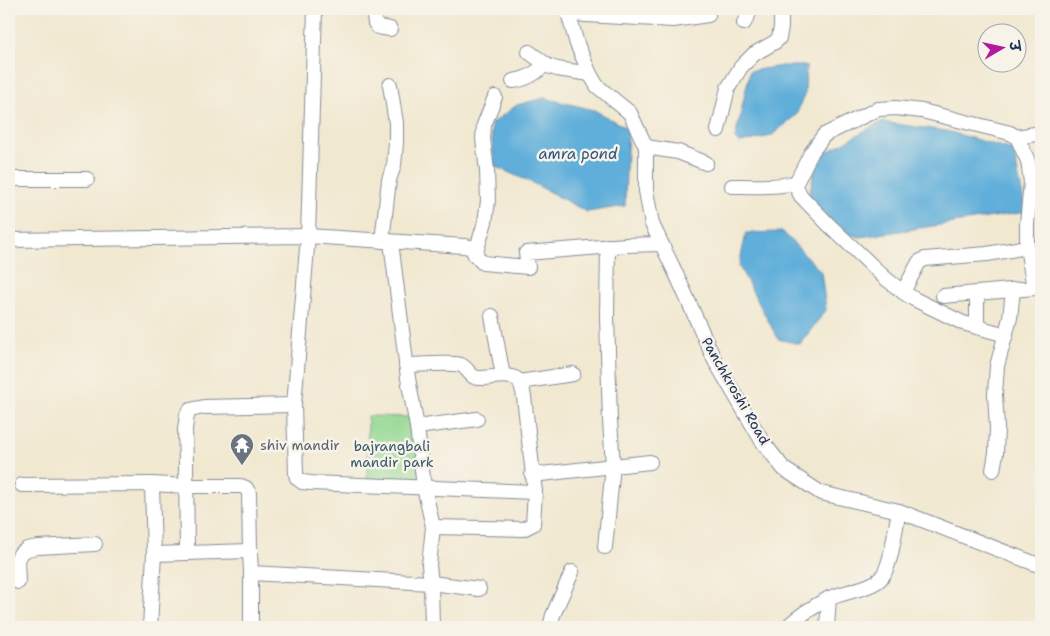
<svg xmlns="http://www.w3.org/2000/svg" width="1050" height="636" viewBox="0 0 1050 636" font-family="'Shantell Sans','Playpen Sans Deva',sans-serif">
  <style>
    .green { fill: #91d791; stroke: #568378 }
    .water { fill: #60afda; stroke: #3e6f9c }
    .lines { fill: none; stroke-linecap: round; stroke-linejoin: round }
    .minor-casing { stroke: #868c97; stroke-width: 16 }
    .minor { stroke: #fff; stroke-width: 14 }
    .labels { text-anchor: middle; stroke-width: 5; stroke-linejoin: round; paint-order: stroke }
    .street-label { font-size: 14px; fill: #1b2f5e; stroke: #f7f3e8 }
    .worship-label { font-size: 14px; fill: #5b616d; stroke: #f7f3e8; text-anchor: start }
    .park-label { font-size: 14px; fill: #38596b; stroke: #f7f3e8 }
    .water-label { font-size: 15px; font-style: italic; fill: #305583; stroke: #f7f3e8 }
  </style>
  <rect width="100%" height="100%" fill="#f7f3e8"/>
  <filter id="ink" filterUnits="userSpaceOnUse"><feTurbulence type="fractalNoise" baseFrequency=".02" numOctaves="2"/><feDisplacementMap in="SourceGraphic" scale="10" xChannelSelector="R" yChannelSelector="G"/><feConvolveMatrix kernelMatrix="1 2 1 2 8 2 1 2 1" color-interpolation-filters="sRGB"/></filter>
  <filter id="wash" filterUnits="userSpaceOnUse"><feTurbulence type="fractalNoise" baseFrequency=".0096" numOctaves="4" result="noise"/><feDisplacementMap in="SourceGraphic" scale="20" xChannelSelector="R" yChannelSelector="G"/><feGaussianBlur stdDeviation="1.12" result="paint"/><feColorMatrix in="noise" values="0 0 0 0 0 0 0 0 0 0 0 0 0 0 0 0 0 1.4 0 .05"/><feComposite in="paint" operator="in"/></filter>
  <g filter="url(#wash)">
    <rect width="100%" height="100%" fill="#f1e8d0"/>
    <path class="green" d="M368,416L412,417L421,479H367Z"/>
    <g class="water">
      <path d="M782,66H806L805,93L796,115L771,136L740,143L735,139L750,71Z"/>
      <path d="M544,98L594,110L628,129L626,169L625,206L587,212L533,183L494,166L491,124L517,105Z"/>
      <path d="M881,122L946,131L1013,150L1026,212L860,237L840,232L808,198L818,157Z"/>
      <path d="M783,232L821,272L826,310L800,344L778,339L739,266L746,233Z"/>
    </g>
  </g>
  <g filter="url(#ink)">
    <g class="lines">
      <g class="minor-casing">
        <g id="minor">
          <path d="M315,9L308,236L294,405L296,474L297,478L302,482L311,483L535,492"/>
          <path d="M373,9L375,23L378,27L390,29"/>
          <path d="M567,9L577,44L590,74L597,86L630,113L646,147V191L652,224L678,278L715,361L762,441L784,469L821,493L899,511L1041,566"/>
          <path d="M569,14L673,20L708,15"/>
          <path d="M744,23L751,9"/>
          <path d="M529,52L548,66L557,69L590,74"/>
          <path d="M513,81C527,79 536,74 545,64"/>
          <path d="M718,130L728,88L741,67L754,54L775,42L779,38L781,27V9"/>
          <path d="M1017,137L1041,133"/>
          <path d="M646,147L678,152L706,163"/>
          <path d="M9,179H87"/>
          <path d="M794,183L801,196L829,225L885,278L903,292L914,299L963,323L1006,335"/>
          <path d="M732,186C747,186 787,188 797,181L811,153L824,135L878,109L896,108L922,111L1010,133L1017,137L1028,161L1031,182L1027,224V247L1034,288"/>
          <path d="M9,240L308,236L464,246L470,247L478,258L483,263L528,267L526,253L626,245L661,244"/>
          <path d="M382,241L389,180L394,165L396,143V123L390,85"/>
          <path d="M391,242L408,378L417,427L424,487L433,527L429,565L431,583L432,627"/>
          <path d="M475,255L485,222L488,201L487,171L483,139L484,125L495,97"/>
          <path d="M903,292L919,262L925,259L987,254L1027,247"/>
          <path d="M943,296L1034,288L1041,289"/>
          <path d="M492,316L503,376"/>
          <path d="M977,327V293"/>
          <path d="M406,365C419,365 450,362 461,365C468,368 470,378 479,378C489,379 512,371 520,382C522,386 523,392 524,397L535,492L533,524L523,529L433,527"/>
          <path d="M519,382L573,374"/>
          <path d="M417,427L477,419"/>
          <path d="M993,470L996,453L997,428L995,394L997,366L1010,318L1013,290"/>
          <path d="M532,475L650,462"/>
          <path d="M22,485L152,484L186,486H241L246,488L249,493L250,551"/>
          <path d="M605,547L613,466L610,421L607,317L608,246"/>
          <path d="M187,553L186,463L185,429L187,415L190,410L204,407L294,405"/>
          <path d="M154,554L250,551L251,573L431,583L479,589"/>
          <path d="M251,573V627"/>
          <path d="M18,582L17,560L20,554L27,549L38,547L95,544"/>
          <path d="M150,627L154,554L152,484"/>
          <path d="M550,627L553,615L572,572"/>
          <path d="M787,627C800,615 812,607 828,599C842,592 871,589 881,578C892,565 895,528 899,511"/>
          <path d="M827,627L829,598"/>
        </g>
      </g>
      <use href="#minor" class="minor"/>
    </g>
  </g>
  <defs>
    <g id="temple-pin" transform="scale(1.25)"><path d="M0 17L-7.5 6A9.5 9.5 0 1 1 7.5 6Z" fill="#6b7280" stroke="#f7f3e8"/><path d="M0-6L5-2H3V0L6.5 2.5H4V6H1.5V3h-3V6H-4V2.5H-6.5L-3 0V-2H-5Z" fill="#fff"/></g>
  </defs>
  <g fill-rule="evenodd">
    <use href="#temple-pin" x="242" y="445"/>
  </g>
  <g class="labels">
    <g class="street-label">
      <text transform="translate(736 391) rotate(60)" y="5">Panchkroshi Road</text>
    </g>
    <g class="worship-label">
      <text x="260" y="450">shiv mandir</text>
    </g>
    <g class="park-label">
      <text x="392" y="451">bajrangbali<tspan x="392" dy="16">mandir park</tspan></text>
    </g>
    <g class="water-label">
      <text x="578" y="159">amra pond</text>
    </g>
  </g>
  <rect width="1050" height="636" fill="none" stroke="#f7f3e8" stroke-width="30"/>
  <g transform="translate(1002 48) rotate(81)"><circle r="24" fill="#f7f3e8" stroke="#9fa5b1"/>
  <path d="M0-4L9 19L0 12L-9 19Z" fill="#b5179e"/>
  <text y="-8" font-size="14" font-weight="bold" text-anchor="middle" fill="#1b2f5e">उ</text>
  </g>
</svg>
